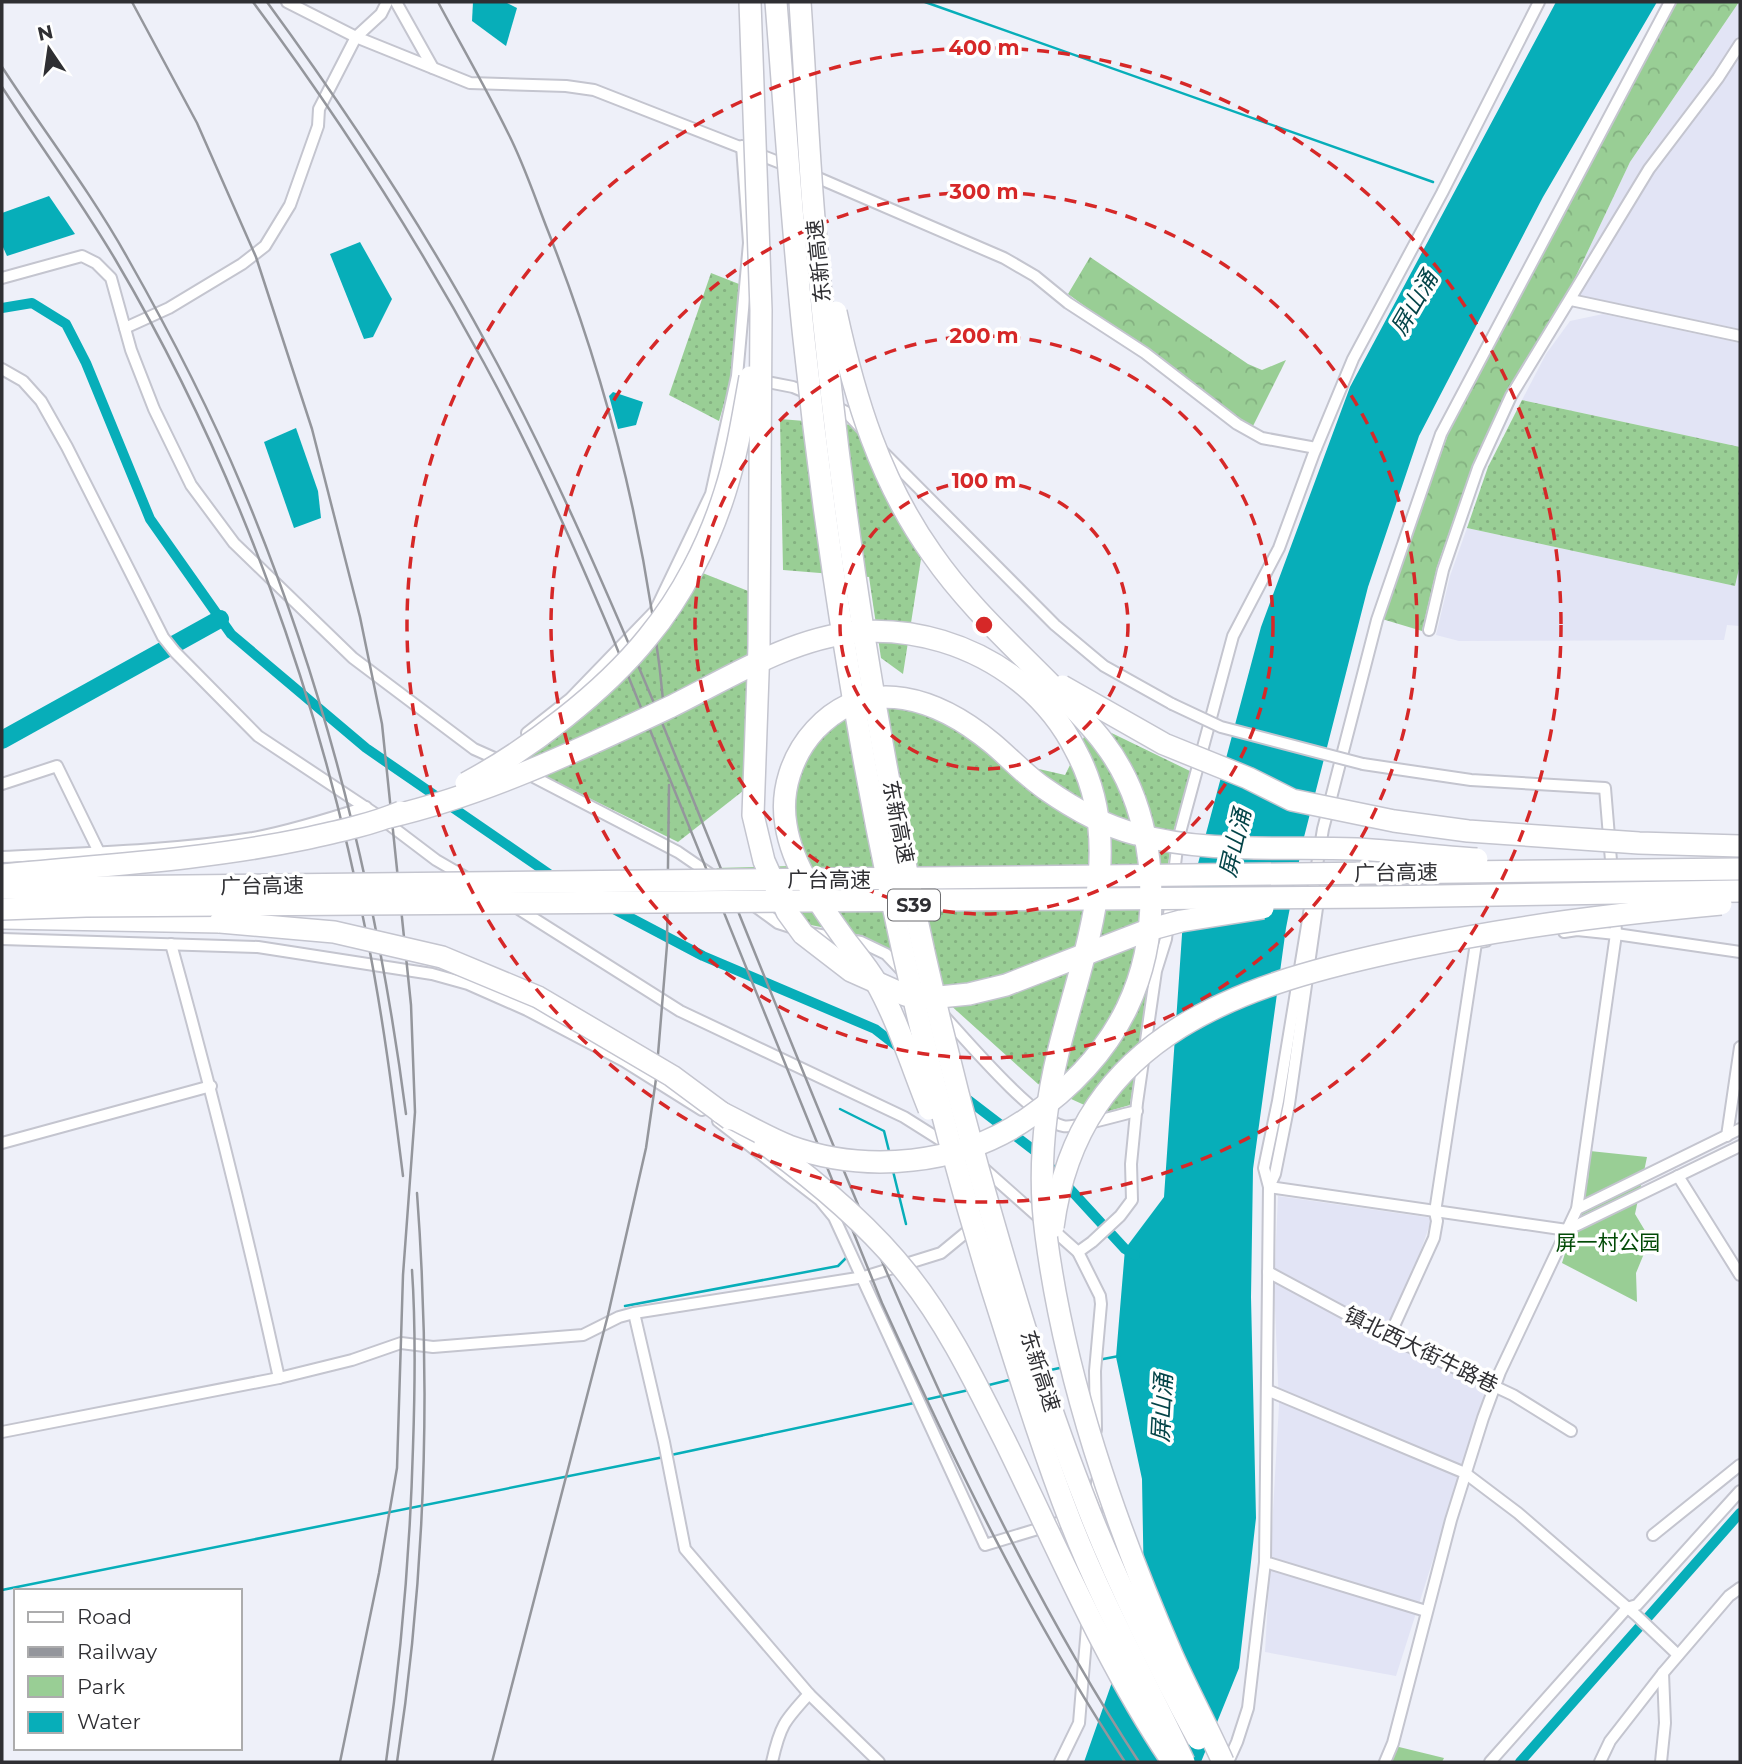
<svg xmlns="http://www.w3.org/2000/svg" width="1742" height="1764" viewBox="0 0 1742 1764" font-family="Montserrat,'Noto Sans SC',sans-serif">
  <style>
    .built { fill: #e2e4f5 }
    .grass { fill: url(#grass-dots) }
    .forest { fill: url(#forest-crowns) }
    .park { fill: #99ce95 }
    .water { fill: #07aeb9 }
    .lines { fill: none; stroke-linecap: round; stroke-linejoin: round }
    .stream { stroke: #07aeb9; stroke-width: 2.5 }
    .canal { stroke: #07aeb9; stroke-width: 10 }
    .river { stroke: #07aeb9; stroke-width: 18 }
    .street-casing { stroke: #c4c5cf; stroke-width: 14 }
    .highway-casing { stroke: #c4c5cf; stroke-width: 24 }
    .street { stroke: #fff; stroke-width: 10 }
    .highway { stroke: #fff; stroke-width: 21 }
    .rail { stroke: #94969c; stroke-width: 2.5 }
    .street-bridge-casing { stroke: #c4c5cf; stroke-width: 14; stroke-linecap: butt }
    .highway-bridge-casing { stroke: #c4c5cf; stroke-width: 24; stroke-linecap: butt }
    .street-bridge { stroke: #fff; stroke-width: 10 }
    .highway-bridge { stroke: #fff; stroke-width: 21 }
    .ring { fill: none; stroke: #d62828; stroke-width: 3.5; stroke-dasharray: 12 9 }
    .labels { text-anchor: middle; stroke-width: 7; stroke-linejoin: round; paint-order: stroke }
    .shield { fill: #fff; stroke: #6d6d70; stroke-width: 2 }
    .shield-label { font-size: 19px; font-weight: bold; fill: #2f2f33 }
    .street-label { font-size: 21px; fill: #2f2f33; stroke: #fff }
    .park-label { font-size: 21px; fill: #024a06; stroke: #fff }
    .water-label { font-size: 23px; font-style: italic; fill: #044448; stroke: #fff }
    .centre { fill: #d62828; stroke: #fff; stroke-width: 3.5 }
    .ring-label { font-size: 21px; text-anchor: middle; font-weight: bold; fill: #d62828; stroke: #fff; stroke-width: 7; stroke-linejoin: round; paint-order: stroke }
  </style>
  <defs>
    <pattern id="grass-dots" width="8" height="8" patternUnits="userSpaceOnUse" patternTransform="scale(1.75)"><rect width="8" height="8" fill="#99ce95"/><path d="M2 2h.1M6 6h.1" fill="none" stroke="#84b181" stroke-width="1.8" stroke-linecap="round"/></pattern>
    <pattern id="forest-crowns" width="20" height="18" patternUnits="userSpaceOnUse" patternTransform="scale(1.75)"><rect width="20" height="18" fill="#99ce95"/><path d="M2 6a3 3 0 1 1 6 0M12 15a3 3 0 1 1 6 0" fill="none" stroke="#84b181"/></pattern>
  </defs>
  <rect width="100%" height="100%" fill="#eef0f9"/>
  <g class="built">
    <path d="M1739,2L1740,329L1568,293L1630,162Z"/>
    <path d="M1603,314L1740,343V447L1522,400L1546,354L1570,321Z"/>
    <path d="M1467,528L1735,586L1740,564V626L1727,625L1724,640L1459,641L1436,635L1450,576Z"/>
    <path d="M1278,1196L1432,1218L1413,1273L1378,1344L1409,1351L1488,1387L1396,1676L1265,1652L1279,1405L1274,1286Z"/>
  </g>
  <g class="grass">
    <path d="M711,273L739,284L732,376L719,421L669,395Z"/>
    <path d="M1522,400L1740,447V564L1735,586L1467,528L1488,467Z"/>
    <path d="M780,419L854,425L921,559L903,674L881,658L869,577L783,570Z"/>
    <path d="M700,572L766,598L748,787L678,842L518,763Z"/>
    <path d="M900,703L952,721L999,760L1065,775L1091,723L1192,772L1174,829L1154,946L1130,1105L1102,1113L1038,1084L887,948L860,935L806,924L716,868L791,866L793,784L816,736L843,715Z"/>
  </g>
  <g class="forest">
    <path d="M1674,2H1739L1630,162L1568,293L1507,391L1472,467L1437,567L1422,631L1382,619L1452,423Z"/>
    <path d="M1090,257L1248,364L1262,370L1286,360L1252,428L1068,294Z"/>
  </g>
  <g class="park">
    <path d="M1590,1151L1647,1157L1635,1214L1650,1239L1636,1273L1637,1302L1562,1263L1588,1180Z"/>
    <path d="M1395,1746L1444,1758L1442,1762H1389Z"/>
  </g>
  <g class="water">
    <path d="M473,2H505L517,8L506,46L472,21Z"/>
    <path d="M1556,2H1657L1543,197L1419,436L1368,587L1303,841L1286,928L1253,1169L1251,1297L1256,1518L1239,1668L1201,1762H1084L1144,1591L1142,1479L1116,1357L1125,1249L1164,1197L1183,920L1261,627L1350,387Z"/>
    <path d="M49,196L75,234L7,256L2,245V213Z"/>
    <path d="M360,242L392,299L373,337L364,339L330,254Z"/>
    <path d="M613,392L643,402L636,425L618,429L609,396Z"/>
    <path d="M296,428L318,491L321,518L294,528L264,442Z"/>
  </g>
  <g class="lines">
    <g class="stream">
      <path d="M925,2L1433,182"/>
      <path d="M840,1109L884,1131L889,1151"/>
      <path d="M893,1171L906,1224"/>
      <path d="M625,1306L838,1266L847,1257"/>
      <path d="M1098,1360L1119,1356"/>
      <path d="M1046,1371L1064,1367"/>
      <path d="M985,1386L1013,1379"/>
      <path d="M924,1400L969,1390"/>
      <path d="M671,1455L914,1403"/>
      <path d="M2,1590L664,1457"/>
    </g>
    <g class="canal">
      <path d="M2,308L32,303L66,324L86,363L150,519L231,634L366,748L555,878"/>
      <path d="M610,907L703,956L875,1029L902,1050"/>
      <path d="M963,1096L1035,1151L1125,1249L1135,1255"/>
      <path d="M1520,1762L1740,1513"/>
    </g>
    <path class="river" d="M2,740L220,619"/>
    <g class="street-casing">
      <g id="street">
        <path d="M287,2L356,37L470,83L566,86L594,90L791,167"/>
        <path d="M396,2L433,68"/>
        <path d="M809,174L1004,258L1035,276L1068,303L1145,353L1237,424L1262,438L1316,448"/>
        <path d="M2,278L82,256L96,263L111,278L131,350L154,409L191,485L234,543L353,658L474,749L501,761"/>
        <path d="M1571,300L1740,336"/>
        <path d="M125,328L169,308L242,264L265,246L290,205L318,126L319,109L356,37L381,14L387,2"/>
        <path d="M2,369L23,381L41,401L67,447L163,637L175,652L258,736L374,813L436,860L467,878"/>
        <path d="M757,380L793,387L812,395"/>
        <path d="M832,405L846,412L863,430"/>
        <path d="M883,452L1055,625L1104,666L1172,704"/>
        <path d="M1429,630L1443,570L1478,468L1511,396L1649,169L1718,78L1740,44"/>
        <path d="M527,733L570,699L655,611L711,494L737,376L749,243L742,146"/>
        <path d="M1363,764L1471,780L1605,788L1614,897"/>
        <path d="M528,774L678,852L713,876"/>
        <path d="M2,784L57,766L99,852"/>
        <path d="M2,857C85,853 170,851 253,838C291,831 329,819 366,807"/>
        <path d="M752,904L778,923L809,933L861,942L886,954L905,974"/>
        <path d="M514,906L680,1011L904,1117L950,1146"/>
        <path d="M1564,932L1577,930L1616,934L1740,952"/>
        <path d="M2,939L258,947L432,974L468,984L527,1010L624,1061L702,1110"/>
        <path d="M171,944C211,1088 247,1232 279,1378"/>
        <path d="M944,1016C967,1041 1033,1119 1063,1126C1074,1129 1122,1114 1137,1111"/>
        <path d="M718,1121L820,1200L834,1217L985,1545L1071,1519"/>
        <path d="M1727,1136L1740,1047"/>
        <path d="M2,1143L211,1086"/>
        <path d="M981,1166L1078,1252L1100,1296L1101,1304L1095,1371L1096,1430"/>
        <path d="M1678,1176L1740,1275"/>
        <path d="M1269,1187L1567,1230L1740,1146"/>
        <path d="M1269,1187L1275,1174L1289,1104L1319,894"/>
        <path d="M1577,1209L1740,1129"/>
        <path d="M1078,1252L1092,1242L1120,1216L1132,1200L1131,1164L1137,1103L1156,971L1166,939L1178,840L1233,636L1279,548L1314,453L1353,359L1442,193L1539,2"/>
        <path d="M1268,1272L1389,1337L1513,1395L1571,1431"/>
        <path d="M634,1313L664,1442L685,1549L809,1694L879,1762"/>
        <path d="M1389,1337L1434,1238L1437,1221L1435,1212L1476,943L1486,941"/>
        <path d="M1267,1390L1465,1473L1518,1513L1636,1615L1678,1655"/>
        <path d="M2,1432L279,1378L352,1360L401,1343L433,1347L583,1335L619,1317L634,1313L864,1277L941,1253L975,1225"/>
        <path d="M1096,1517L1097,1481"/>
        <path d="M1653,1535L1740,1465"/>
        <path d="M1265,1562L1426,1611"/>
        <path d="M772,1762C780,1726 784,1721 809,1694"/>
        <path d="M1060,1762L1079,1723L1091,1579"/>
        <path d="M1228,1762L1237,1742L1248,1708L1265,1562L1269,1187L1264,1168L1278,1101L1323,829L1377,620L1441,434L1670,2"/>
        <path d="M1385,1762L1393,1743L1451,1520L1483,1418L1500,1372L1577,1209L1616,934L1615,913"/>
        <path d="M1490,1762L1627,1608L1637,1605L1740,1491"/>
        <path d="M1600,1762L1610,1741L1663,1673L1729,1596L1740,1588"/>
        <path d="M1661,1762L1665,1723L1663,1673"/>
      </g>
    </g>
    <g class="highway-casing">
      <path id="highway" d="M2,918L220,922"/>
    </g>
    <use href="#street" class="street"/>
    <use href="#highway" class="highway"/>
    <g class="rail">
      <path d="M132,2L197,123L256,257L312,429L360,617L382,724L411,1005L415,1112L403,1275L397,1468L379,1573L340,1762"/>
      <path d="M253,2C338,116 416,238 484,363C532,451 573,544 612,636L882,1303C954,1461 1029,1617 1125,1762"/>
      <path d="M267,2C346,110 421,223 485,341C549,458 602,580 654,703C724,875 792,1048 864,1219C943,1406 1027,1591 1139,1762"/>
      <path d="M438,2C461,45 486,88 508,133C524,164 535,198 548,231C610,388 650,551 665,719"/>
      <path d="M2,67C43,130 90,191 127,257C169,331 209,408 242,487C326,686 378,899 406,1114"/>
      <path d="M2,87C39,144 80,200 115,259C238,467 321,701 367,937C383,1016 393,1096 403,1176"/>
      <path d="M386,1762C401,1658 410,1552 413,1447C415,1388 416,1329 412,1270"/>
      <path d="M397,1762C426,1574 431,1383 417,1193"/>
      <path d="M492,1762L608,1315L646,1148L656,1079L667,945L669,785"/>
    </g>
    <g class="street-bridge-casing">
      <path id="street-bridge" d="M1172,704L1221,727L1363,764"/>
    </g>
    <g class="highway-bridge-casing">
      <g id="highway-bridge">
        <path d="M750,2L761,310L759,646L753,815L764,861L787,912L803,934L851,971L905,995L930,998L969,994L1006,985L1148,930L1181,921L1263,908"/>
        <path d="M776,2C785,114 792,227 804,339C838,660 897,980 992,1289C1017,1367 1041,1446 1071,1523C1103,1605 1147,1683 1184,1762"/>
        <path d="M800,2C805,74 808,146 814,218C841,538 892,858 978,1168C1009,1278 1041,1388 1083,1495C1115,1579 1155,1660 1198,1739"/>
        <path d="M1062,686L1164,744L1248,778L1292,800L1394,821L1468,831L1639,843L1740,846"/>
        <path d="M466,783C528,750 604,692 648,637C682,596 709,543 725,492C737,455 743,416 750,377"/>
        <path d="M389,817C487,794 579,750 670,707C729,678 789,639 856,632C914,627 973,645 1019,681C1043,700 1062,723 1076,751C1129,849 1082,954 1058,1053C1044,1111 1038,1175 1046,1235C1065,1380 1114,1521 1172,1655C1188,1691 1207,1726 1223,1762"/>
        <path d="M2,875C103,865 204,860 304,839C336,832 370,825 401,812"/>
        <path d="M2,888L1740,869"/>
        <path d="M2,909L86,906L1380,897L1740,891"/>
        <path d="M220,922L334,932L442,957L538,997L672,1076L730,1119"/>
        <path d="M929,1109C912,1067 898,1021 876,982C868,968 856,954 846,941C822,908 792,866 786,825C780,791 792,755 815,730C869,672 940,700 992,743C1010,758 1025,775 1044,788C1071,807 1104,826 1136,834C1207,854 1284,846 1357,849C1397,851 1437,857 1477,859"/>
        <path d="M720,1112C743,1123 766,1137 789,1146C866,1174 961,1165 1028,1118C1119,1055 1161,972 1149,861C1144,819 1130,777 1104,743C1093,728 1079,714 1066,700C1020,652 970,609 932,554C880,481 855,399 836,312"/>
        <path d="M765,1144C816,1181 870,1226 909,1276C948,1325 977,1386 1005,1441C1057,1547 1106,1664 1172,1761"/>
        <path d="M1053,1227C1079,1031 1246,983 1412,948C1516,926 1615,914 1721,904"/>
      </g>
    </g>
    <use href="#street-bridge" class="street-bridge"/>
    <use href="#highway-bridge" class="highway-bridge"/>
  </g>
  <g class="ring">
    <circle cx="984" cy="625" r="144"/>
    <circle cx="984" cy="625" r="289"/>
    <circle cx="984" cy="625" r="433"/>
    <circle cx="984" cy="625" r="577"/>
  </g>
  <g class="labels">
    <rect class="shield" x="888" y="889.5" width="52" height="31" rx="5"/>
    <g class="shield-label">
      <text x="914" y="912">S39</text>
    </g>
    <g class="street-label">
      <text transform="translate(819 261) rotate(-96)" y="7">东新高速</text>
      <text transform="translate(898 822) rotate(79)" y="7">东新高速</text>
      <text transform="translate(1396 873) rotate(-1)" y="7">广台高速</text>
      <text x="829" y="887">广台高速</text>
      <text transform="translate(262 886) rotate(-1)" y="7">广台高速</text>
      <text transform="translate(1421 1350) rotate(26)" y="7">镇北西大街牛路巷</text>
      <text transform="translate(1040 1371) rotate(72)" y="7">东新高速</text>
    </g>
    <g class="park-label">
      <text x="1608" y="1250">屏一村公园</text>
    </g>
    <g class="water-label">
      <text transform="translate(1414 303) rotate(-60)" y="8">屏山涌</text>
      <text transform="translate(1235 843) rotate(-77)" y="8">屏山涌</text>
      <text transform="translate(1162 1408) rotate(-87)" y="8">屏山涌</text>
    </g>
  </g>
  <circle cx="984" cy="625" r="10" class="centre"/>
  <g class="ring-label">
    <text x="984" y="55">400 m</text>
    <text x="984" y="199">300 m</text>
    <text x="984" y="343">200 m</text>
    <text x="984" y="488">100 m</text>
  </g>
  <rect width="1742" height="1764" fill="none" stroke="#2f2f33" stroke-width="7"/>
  <rect x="14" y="1589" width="228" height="161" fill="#ffffff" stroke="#acacad" stroke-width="2"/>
  <rect x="28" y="1612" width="35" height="10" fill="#ffffff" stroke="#acacad" stroke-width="2"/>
  <text x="77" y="1624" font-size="21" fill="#2f2f33">Road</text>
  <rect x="28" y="1647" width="35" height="10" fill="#94969c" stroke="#acacad" stroke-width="2"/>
  <text x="77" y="1659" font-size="21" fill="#2f2f33">Railway</text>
  <rect x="28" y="1676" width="35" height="21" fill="#99ce95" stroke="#acacad" stroke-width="2"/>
  <text x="77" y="1694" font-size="21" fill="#2f2f33">Park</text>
  <rect x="28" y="1712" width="35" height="21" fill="#07aeb9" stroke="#acacad" stroke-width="2"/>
  <text x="77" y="1729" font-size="21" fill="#2f2f33">Water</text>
  <g transform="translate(49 49) rotate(347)" stroke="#ffffff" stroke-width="5" paint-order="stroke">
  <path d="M0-5L12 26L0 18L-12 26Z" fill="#2f2f33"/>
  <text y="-10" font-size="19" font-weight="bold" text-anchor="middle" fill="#2f2f33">N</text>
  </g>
</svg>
